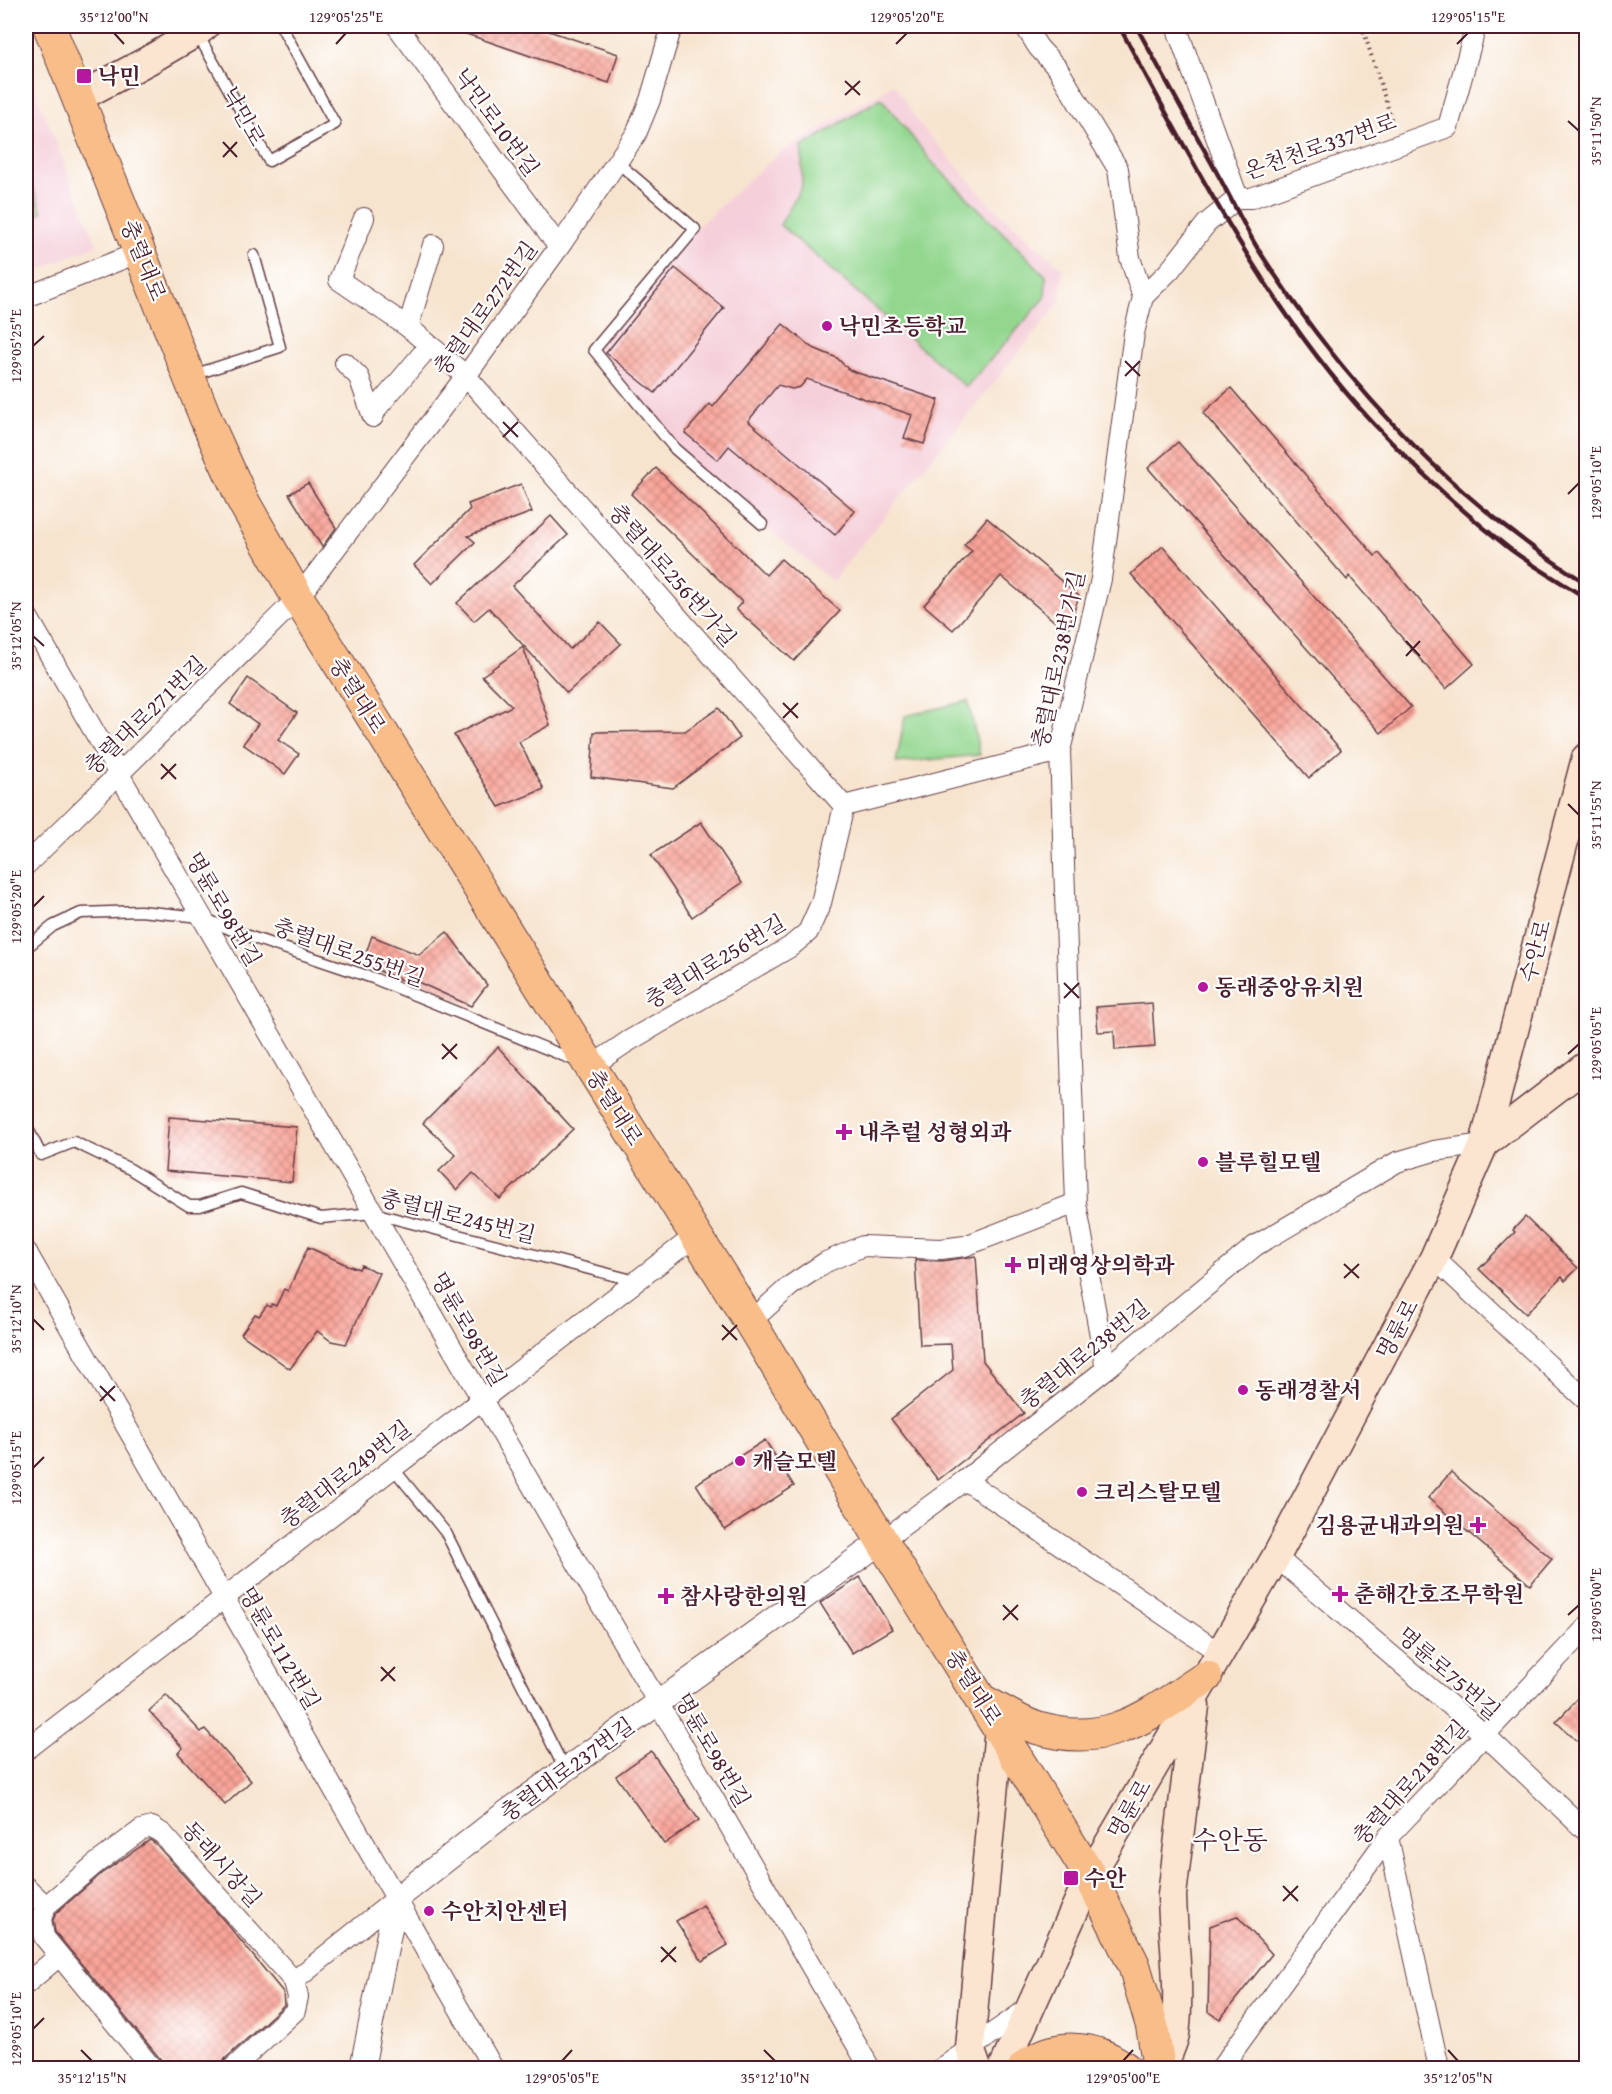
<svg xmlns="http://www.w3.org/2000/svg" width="1612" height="2094" viewBox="0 0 1612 2094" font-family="'Gentium Book Plus','Noto Serif KR',serif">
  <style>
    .built { fill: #f5cfda }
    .green { fill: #93d78f; stroke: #6e7b5d; stroke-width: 1.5 }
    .building { fill: url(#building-cross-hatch) }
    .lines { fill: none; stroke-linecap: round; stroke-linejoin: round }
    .service-casing { stroke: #643d44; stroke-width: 13 }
    .minor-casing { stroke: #643d44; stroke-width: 22 }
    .tertiary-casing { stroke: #643d44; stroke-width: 26 }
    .secondary-casing { stroke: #643d44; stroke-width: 31 }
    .primary-casing { stroke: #643d44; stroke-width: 34 }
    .path { stroke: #643d44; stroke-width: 4; stroke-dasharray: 1.5 4.5; stroke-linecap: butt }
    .service { stroke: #fff; stroke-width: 10 }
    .minor { stroke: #fff; stroke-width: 20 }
    .tertiary { stroke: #fff; stroke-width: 24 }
    .secondary { stroke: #fce5d0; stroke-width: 28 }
    .primary { stroke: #f8bd89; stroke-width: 32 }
    .rail { stroke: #4a1f2b; stroke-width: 4.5 }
    .ticks { fill: none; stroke: #4a1f2b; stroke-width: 2 }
    .poi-dot { fill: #b5179e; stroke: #fff; stroke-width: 2 }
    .labels { text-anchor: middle; stroke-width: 4.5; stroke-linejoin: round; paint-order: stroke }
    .poi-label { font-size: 22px; font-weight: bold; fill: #4a1f2b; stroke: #fff; text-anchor: start }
    .street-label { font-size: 22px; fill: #4a1f2b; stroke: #fff }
    .quarter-label { font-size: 26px; fill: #4a1f2b; stroke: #fff }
    .neatline { fill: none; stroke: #4a1f2b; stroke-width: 2 }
    .ticks-label { font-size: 15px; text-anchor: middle; fill: #4a1f2b }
  </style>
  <defs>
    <pattern id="building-cross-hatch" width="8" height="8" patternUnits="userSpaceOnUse" patternTransform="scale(1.5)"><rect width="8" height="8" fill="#faa499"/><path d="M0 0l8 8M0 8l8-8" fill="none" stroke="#cc857d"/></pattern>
  </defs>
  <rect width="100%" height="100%" fill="#fff"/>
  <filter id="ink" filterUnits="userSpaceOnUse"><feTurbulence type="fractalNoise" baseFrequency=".0167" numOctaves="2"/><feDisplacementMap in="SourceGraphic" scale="12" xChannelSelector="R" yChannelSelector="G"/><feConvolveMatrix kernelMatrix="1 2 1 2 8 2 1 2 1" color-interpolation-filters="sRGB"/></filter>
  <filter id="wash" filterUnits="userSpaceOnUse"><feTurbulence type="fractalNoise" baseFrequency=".008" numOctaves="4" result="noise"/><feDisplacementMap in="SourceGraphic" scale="24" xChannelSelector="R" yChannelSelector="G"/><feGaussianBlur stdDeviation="1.35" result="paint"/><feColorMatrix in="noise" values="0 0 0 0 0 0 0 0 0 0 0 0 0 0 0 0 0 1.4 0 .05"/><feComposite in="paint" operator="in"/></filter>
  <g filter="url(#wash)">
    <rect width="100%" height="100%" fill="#f7e4cf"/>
    <g class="built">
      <path d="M26,67L97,245L26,275Z"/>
      <path d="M894,84L919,124L992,206L1063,269L1060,302L832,581L762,524L675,449L594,350L695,229L779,153Z"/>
    </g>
    <g class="green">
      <path d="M881,98L931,161L1046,276L1045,298L966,387L780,225L802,186V147Z"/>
      <path d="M26,170L42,212L26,219Z"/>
      <path d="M968,701L980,755L896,763L905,716Z"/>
    </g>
    <g id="blocks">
      <g class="building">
        <path d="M449,26H534L618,54L609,83L449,28Z"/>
        <path d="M675,268L724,308L655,393L606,353Z"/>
        <path d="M783,324L811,347L837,358L849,370L939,400L924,444L904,438L912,415L807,379L800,387L792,389L778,385L748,421L855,511L835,535L729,446L718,460L685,433L710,404L713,407Z"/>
        <path d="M1231,388L1375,556L1379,553L1474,664L1446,689L1349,576L1347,580L1203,413Z"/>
        <path d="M1178,442L1411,707L1381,733L1148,468Z"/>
        <path d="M656,468L766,575L781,559L840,611L794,661L736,609L742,602L631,494Z"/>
        <path d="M308,483L336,528L322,547L289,494Z"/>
        <path d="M521,484L532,512L468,536L475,542L432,584L414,565L470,509L468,504Z"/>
        <path d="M551,516L568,535L512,586L570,649L600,622L621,644L567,693L489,608L474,621L457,603Z"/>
        <path d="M987,518L1079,596L1067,632L1001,576L953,630L924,605L972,551L964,545Z"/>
        <path d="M1163,546L1341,750L1309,778L1131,574Z"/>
        <path d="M523,647L550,725L519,742L544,789L499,807L454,735L512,706L482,676Z"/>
        <path d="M248,678L297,713L278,740L299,754L285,774L243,744L258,724L230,704Z"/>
        <path d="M719,708L740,738L673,788L591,777L594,732L685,731Z"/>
        <path d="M701,822L742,883L692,917L651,855Z"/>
        <path d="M447,932L487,985L471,1006L409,978L407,982L362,964L372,936L419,955Z"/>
        <path d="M1152,1003L1155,1047L1115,1050L1114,1031L1098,1032L1096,1007Z"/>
        <path d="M498,1047L573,1129L500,1199L473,1173L457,1190L439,1171L456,1155L423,1123Z"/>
        <path d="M169,1117L297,1127L292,1182L165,1171Z"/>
        <path d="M1525,1217L1578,1268L1565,1281L1562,1277L1526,1314L1479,1269L1515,1232L1513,1230Z"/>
        <path d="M308,1247L347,1265L359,1269L361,1265L379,1273L346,1344L331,1341L317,1331L290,1369L241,1334L255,1314L259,1316L267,1305L270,1307L272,1304L276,1306L284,1289L288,1291Z"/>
        <path d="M976,1256L983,1361L1024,1413L938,1480L891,1419L953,1370L951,1344L920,1345L915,1260L942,1261Z"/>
        <path d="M765,1440L794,1486L725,1530L696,1484Z"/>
        <path d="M1451,1472L1552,1559L1530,1585L1428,1498Z"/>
        <path d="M860,1577L892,1629L852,1653L820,1603Z"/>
        <path d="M1587,1689V1750L1556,1722Z"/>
        <path d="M166,1695L201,1732L205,1729L251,1781L225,1805L178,1753L183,1748L149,1711Z"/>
        <path d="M651,1751L699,1820L664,1844L616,1776Z"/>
        <path d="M150,1840L155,1843L227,1924L283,1992L284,2005L225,2059L221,2068H164L161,2060L55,1932L53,1920L56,1913L101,1874Z"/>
        <path d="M703,1905L728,1945L702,1961L676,1921Z"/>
        <path d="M1237,1916L1272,1954L1220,2019L1208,2011L1210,1926Z"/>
      </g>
    </g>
  </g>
  <g filter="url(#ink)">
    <use href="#blocks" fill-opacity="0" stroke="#643d44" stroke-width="1.5"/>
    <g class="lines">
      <g class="service-casing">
        <g id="service">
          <path d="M197,33L269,161L335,124L281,26"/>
          <path d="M617,162L695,229L594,350L675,449L762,524"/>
          <path d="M193,375L280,347L254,255"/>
          <path d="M26,948L53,926L81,913L140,911L201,917L239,933L373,978L579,1062"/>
          <path d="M26,1125L41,1155L74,1142L130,1169L189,1206H200L241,1193L321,1218L373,1213L636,1281"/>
          <path d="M393,1468L446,1533L565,1770"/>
        </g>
      </g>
      <g class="minor-casing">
        <g id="minor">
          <path d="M397,26L559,247"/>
          <path d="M1025,26L1038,47L1058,69L1118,169L1130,258L1143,297L1134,333L1101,579L1060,751L1076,1203L1106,1369"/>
          <path d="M1176,26L1238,198"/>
          <path d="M364,218L339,280L408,327L466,376L844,806"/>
          <path d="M26,297L140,252"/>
          <path d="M1143,297L1170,270L1207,223L1238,198H1251L1448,127L1476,26"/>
          <path d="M408,327L433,245"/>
          <path d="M345,363L359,377L373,417L377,408L429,346"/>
          <path d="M26,614L870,2068"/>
          <path d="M26,865L298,598L466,376L559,247L636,134L650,100L672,26"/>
          <path d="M590,1067L627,1042L790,947L808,932L821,903L844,806L1060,751"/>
          <path d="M26,1251L493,2068"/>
          <path d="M1434,1258L1586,1400"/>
          <path d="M750,1322L790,1286L826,1262L863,1246L941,1249L965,1246L1076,1203"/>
          <path d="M965,1480L1220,1653"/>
          <path d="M882,1541L965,1480L1106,1369L1255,1246L1397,1162L1434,1151L1484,1144"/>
          <path d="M1276,1557L1485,1735L1586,1831"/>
          <path d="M26,1750L695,1236"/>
          <path d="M1388,1837L1439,2068"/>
          <path d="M26,1887L46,1906"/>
          <path d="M294,1981L396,1899"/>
          <path d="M26,1984L59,1956"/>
          <path d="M152,2068L44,1937L41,1919L46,1906L94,1865L141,1830L152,1827L163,1834L294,1981L298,1997L295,2011L233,2068"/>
          <path d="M942,2068L1029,2008"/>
          <path d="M1221,2068L1388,1837L1586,1628"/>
        </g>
      </g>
      <g class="tertiary-casing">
        <path id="tertiary" d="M362,2068L396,1899L503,1815L882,1541"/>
      </g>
      <g class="secondary-casing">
        <g id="secondary">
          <path d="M78,98L149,60L197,32L205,26"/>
          <path d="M1484,1144L1586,758"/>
          <path d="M977,2068L970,2048L999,1728"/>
          <path d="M1003,2068L1090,1876L1276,1557L1434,1258L1484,1144L1586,1066"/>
          <path d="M1162,2068C1166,2058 1173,2045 1175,2034C1181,1988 1173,1941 1172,1895L1195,1706"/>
        </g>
      </g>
      <g class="primary-casing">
        <g id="primary">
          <path d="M49,26L208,424L243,501L298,598L750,1322L882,1541L1090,1876L1134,1965L1152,2026L1159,2068"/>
          <path d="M983,1701C1001,1710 1018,1722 1037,1728C1110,1750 1149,1714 1206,1677"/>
          <path d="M1024,2068C1053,2042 1094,2045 1125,2068"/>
        </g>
      </g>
      <path class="path" d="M1362,26L1394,127"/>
      <use href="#service" class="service"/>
      <use href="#minor" class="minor"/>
      <use href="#tertiary" class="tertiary"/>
      <use href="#secondary" class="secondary"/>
      <use href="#primary" class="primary"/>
      <g class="rail">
        <path d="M1119,26C1194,163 1265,307 1373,423C1415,468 1461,511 1510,549C1534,567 1561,582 1586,598"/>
        <path d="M1136,26C1163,75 1190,124 1217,173C1231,198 1243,224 1258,249C1344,384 1450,498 1586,583"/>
      </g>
    </g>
  </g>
  <path class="ticks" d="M114,33L124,44M336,44L346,33M896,44L907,33M1457,44L1468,33M845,81L860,95M845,95L860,81M1568,121L1579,131M223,142L237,157M223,157L237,142M33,346L44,336M1125,361L1140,376M1125,376L1140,361M503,422L518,437M503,437L518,422M1568,494L1579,483M33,636L44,646M1406,641L1420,656M1406,656L1420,641M783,703L798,718M783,718L798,703M161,764L176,779M161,779L176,764M1568,804L1579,815M33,907L44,896M1064,983L1079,998M1064,998L1079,983M442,1044L457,1059M1568,1054L1579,1044M442,1059L457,1044M1344,1264L1359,1278M1344,1278L1359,1264M33,1319L44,1330M722,1325L737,1340M722,1340L737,1325M100,1386L115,1401M100,1401L115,1386M33,1468L44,1457M1003,1605L1018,1620M1568,1615L1579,1605M1003,1620L1018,1605M381,1667L395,1681M381,1681L395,1667M1283,1886L1298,1901M1283,1901L1298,1886M661,1947L676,1962M661,1962L676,1947M33,2029L44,2018M81,2050L92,2061M764,2050L775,2061M1448,2050L1458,2061M562,2061L572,2050M1123,2061L1133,2050"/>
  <g class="poi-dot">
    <rect x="76" y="68" width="16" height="16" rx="3"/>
    <circle cx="827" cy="326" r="6"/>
    <circle cx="1203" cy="987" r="6"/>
    <path d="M841 1123h6v6h6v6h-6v6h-6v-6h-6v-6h6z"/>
    <circle cx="1203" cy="1162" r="6"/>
    <path d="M1010 1256h6v6h6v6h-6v6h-6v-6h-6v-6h6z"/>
    <circle cx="1243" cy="1390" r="6"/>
    <circle cx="740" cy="1461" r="6"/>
    <circle cx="1082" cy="1492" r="6"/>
    <path d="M1475 1516h6v6h6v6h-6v6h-6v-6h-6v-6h6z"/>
    <path d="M1337 1585h6v6h6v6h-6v6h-6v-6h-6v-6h6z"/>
    <path d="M663 1587h6v6h6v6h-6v6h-6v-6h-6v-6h6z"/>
    <rect x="1063" y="1870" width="16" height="16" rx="3"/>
    <circle cx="429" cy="1911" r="6"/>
  </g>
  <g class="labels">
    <g class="poi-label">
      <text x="98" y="84">낙민</text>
      <text x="839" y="334">낙민초등학교</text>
      <text x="1215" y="995">동래중앙유치원</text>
      <text x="858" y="1140">내추럴 성형외과</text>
      <text x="1215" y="1170">블루힐모텔</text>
      <text x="1026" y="1273">미래영상의학과</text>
      <text x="1255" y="1398">동래경찰서</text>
      <text x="752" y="1469">캐슬모텔</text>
      <text x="1094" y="1500">크리스탈모텔</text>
      <text x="1464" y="1533" text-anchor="end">김용균내과의원</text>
      <text x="1354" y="1602">춘해간호조무학원</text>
      <text x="680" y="1604">참사랑한의원</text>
      <text x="1084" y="1886">수안</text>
      <text x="441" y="1919">수안치안센터</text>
    </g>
    <g class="street-label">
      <text transform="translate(244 116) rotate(61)" y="8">낙민로</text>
      <text transform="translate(497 122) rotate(54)" y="8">낙민로10번길</text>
      <text transform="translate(1320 146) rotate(-19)" y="8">온천천로337번로</text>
      <text transform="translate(144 260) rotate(68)" y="8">충렬대로</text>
      <text transform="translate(485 308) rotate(-54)" y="8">충렬대로272번길</text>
      <text transform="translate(673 575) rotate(49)" y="8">충렬대로256번가길</text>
      <text transform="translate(1058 659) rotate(-78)" y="8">충렬대로238번가길</text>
      <text transform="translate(358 695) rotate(58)" y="8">충렬대로</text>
      <text transform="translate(145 715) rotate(-44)" y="8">충렬대로271번길</text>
      <text transform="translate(224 909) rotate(60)" y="8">명륜로98번길</text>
      <text transform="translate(1535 951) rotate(-75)" y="8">수안로</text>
      <text transform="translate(349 952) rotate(20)" y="8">충렬대로255번길</text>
      <text transform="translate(715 961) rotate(-31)" y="8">충렬대로256번길</text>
      <text transform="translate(615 1107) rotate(58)" y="8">충렬대로</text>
      <text transform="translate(458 1216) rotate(14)" y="8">충렬대로245번길</text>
      <text transform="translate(469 1329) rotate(60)" y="8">명륜로98번길</text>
      <text transform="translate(1397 1329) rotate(-62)" y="8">명륜로</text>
      <text transform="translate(1084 1354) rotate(-39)" y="8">충렬대로238번길</text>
      <text transform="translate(345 1474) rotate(-38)" y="8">충렬대로249번길</text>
      <text transform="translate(280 1648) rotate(60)" y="8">명륜로112번길</text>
      <text transform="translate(1449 1673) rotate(41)" y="8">명륜로75번길</text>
      <text transform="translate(974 1687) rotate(58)" y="8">충렬대로</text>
      <text transform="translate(713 1750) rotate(60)" y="8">명륜로98번길</text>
      <text transform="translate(567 1769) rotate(-36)" y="8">충렬대로237번길</text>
      <text transform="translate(1410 1782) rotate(-48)" y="8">충렬대로218번길</text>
      <text transform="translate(1129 1809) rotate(-60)" y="8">명륜로</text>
      <text transform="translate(222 1864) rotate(48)" y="8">동래시장길</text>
    </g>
    <g class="quarter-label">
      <text x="1230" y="1849">수안동</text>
    </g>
  </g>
  <rect width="1612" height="2094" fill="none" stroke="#fff" stroke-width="66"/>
  <rect x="33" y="33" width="1546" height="2028" class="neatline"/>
  <g class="ticks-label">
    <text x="114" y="22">35°12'00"N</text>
    <text x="346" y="22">129°05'25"E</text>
    <text x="907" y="22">129°05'20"E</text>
    <text x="1468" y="22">129°05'15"E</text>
    <text transform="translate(1596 131) rotate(-90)" y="5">35°11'50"N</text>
    <text transform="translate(16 346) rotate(-90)" y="5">129°05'25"E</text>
    <text transform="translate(1596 483) rotate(-90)" y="5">129°05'10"E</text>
    <text transform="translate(16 636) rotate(-90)" y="5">35°12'05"N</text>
    <text transform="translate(1596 815) rotate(-90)" y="5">35°11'55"N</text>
    <text transform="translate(16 907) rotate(-90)" y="5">129°05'20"E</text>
    <text transform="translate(1596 1044) rotate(-90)" y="5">129°05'05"E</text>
    <text transform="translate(16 1319) rotate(-90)" y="5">35°12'10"N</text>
    <text transform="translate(16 1468) rotate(-90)" y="5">129°05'15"E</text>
    <text transform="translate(1596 1605) rotate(-90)" y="5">129°05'00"E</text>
    <text transform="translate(16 2029) rotate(-90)" y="5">129°05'10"E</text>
    <text x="92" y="2083">35°12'15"N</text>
    <text x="562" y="2083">129°05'05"E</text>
    <text x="775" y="2083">35°12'10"N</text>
    <text x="1123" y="2083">129°05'00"E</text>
    <text x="1458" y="2083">35°12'05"N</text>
  </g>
</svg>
